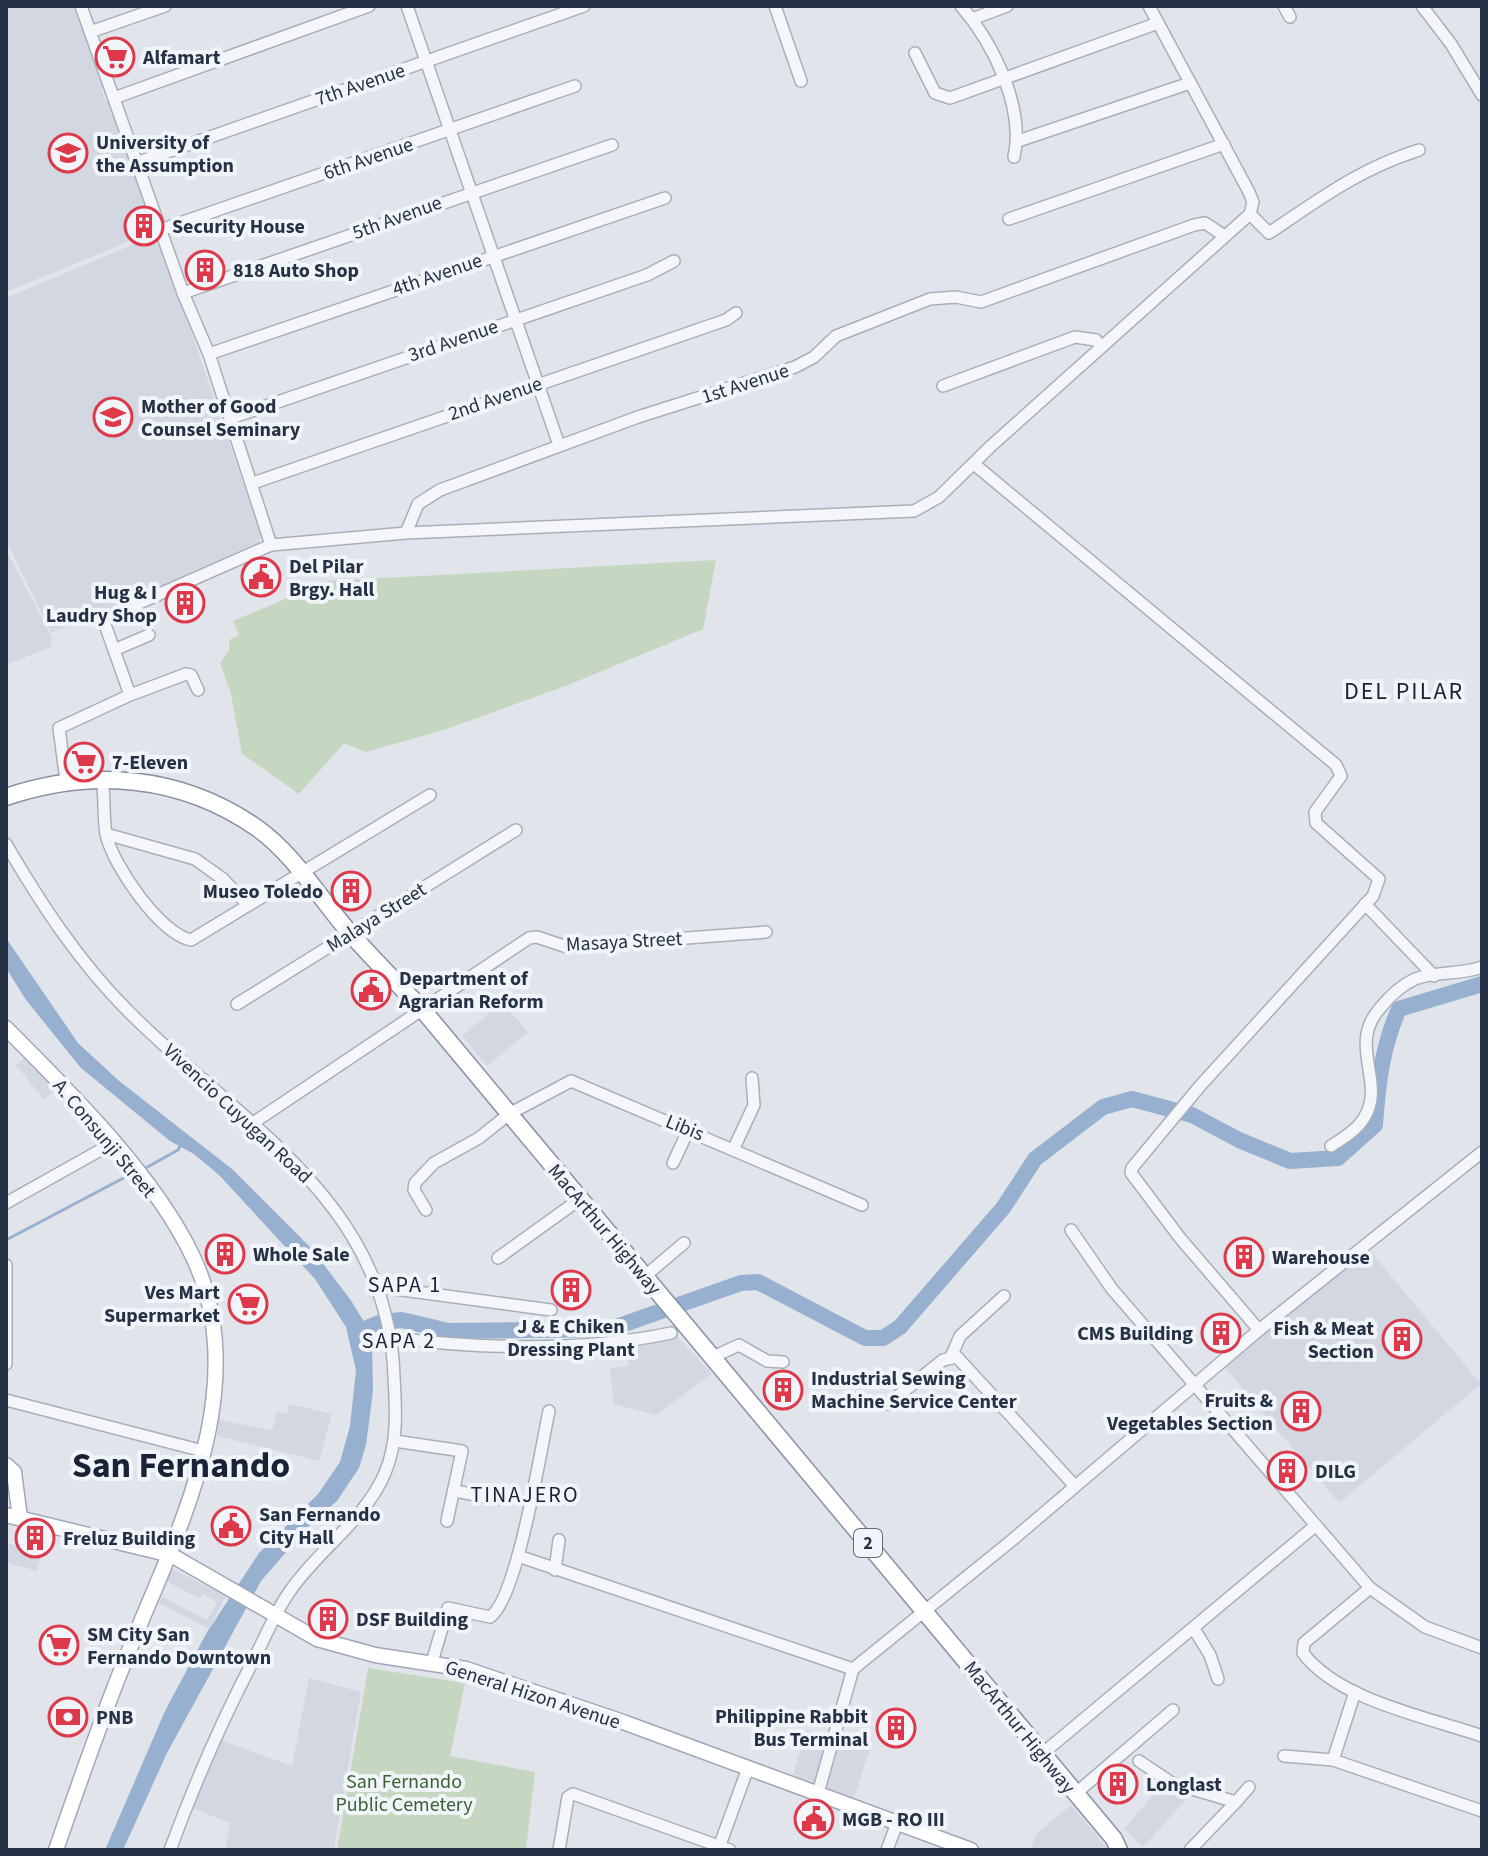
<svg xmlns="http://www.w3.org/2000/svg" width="1488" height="1856" viewBox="0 0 1488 1856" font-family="'Source Sans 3',sans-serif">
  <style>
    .built { fill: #d2d7e1 }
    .green { fill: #c5d6c1 }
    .water { fill: #98b0cf }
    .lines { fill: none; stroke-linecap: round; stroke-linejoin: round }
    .stream { stroke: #98b0cf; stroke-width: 3 }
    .river { stroke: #98b0cf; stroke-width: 16 }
    .minor-casing { stroke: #a9afb9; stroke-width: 14 }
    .major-casing { stroke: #9fa8b8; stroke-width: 17 }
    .highway-casing { stroke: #8791a4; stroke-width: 19 }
    .minor { stroke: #f4f6f9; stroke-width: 11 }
    .major { stroke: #fff; stroke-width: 14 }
    .highway { stroke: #fff; stroke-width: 16 }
    .labels { text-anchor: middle; stroke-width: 8; stroke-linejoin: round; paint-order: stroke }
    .shield { fill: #f1f4f8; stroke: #646c7b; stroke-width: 2 }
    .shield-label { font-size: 18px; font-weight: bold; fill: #273145 }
    .poi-label { font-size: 20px; font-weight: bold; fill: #273145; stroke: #f1f4f8; text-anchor: start }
    .street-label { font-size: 20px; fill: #273145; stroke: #f1f4f8 }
    .park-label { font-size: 20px; fill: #3a6233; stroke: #f1f4f8 }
    .neighbourhood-label { font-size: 22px; letter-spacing: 2px; fill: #192236; stroke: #f1f4f8 }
    .quarter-label { font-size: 24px; letter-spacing: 2px; fill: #192236; stroke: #f1f4f8 }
    .town-label { font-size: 36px; font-weight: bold; fill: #192236; stroke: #f1f4f8 }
  </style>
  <rect width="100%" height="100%" fill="#e1e5eb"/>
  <g class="built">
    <path d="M6,6H76L105,87L101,89L106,101L110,99L157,230L6,292Z"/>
    <path d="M158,234L261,536L256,547L51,633L6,540V298Z"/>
    <path d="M6,550L52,638L51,647L6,665Z"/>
    <path d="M502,1002L528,1032L487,1066L462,1036Z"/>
    <path d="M28,1055L56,1089L44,1100L16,1065Z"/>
    <path d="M1367,1247L1481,1384L1339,1503L1223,1365Z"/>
    <path d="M674,1333L712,1374L656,1415L614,1404L610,1368L629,1366L627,1350Z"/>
    <path d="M289,1404L332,1414L319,1461L217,1436L219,1420L272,1430L277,1412L287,1414Z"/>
    <path d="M9,1544L42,1553L37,1571L7,1563Z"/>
    <path d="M172,1569L226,1596L209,1629L159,1603L162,1597L207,1620L217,1602L203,1594L200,1599L166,1581Z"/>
    <path d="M309,1678L361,1692L334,1850H225L230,1823L187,1806L215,1738L292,1766Z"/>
    <path d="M807,1730L830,1738L813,1787L792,1778Z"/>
    <path d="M843,1735L871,1745L853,1801L824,1790Z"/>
    <path d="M1166,1780L1194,1791L1143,1847L1124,1829Z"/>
    <path d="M1071,1805L1109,1850H1031L1036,1834Z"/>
  </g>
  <g class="green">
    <path d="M716,560L703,629L568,685L444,730L365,752L344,743L299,794L242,754L231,694L220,663L229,650V640L239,635L233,621L328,581Z"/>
    <path d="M368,1668L465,1683L450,1756L535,1772L526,1850H337Z"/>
  </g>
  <path class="water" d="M6,938L78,1043L118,1080L232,1169L311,1248L350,1299L368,1328L372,1343L373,1391L366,1445L359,1468L337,1501L308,1527L261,1581L167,1753L123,1850H105L165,1711L206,1634L259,1553L318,1494L340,1462L350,1426L356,1370L346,1327L315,1279L219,1175L194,1154L170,1141L81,1068L26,1000L6,968Z"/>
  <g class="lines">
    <g class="stream">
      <path d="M144,1169L178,1150L180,1146"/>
      <path d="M6,1240L133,1173"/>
    </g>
    <path class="river" d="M360,1331L381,1322L402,1320L448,1331L610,1329L741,1283L758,1282L865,1338H883L900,1327L1003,1208L1035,1159L1103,1107L1132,1099L1192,1115L1239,1140L1290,1161L1338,1158L1375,1125C1378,1084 1382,1047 1399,1009L1482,984"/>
    <g class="minor-casing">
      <g id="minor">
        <path d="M81,6L183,293L209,354L271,545"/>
        <path d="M407,6L559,445"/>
        <path d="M775,6L801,81"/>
        <path d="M961,6C993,43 1025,107 1014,157"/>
        <path d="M1284,6L1290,17"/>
        <path d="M1422,6L1451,44L1482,95"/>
        <path d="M972,19L1007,6"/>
        <path d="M90,32L165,6"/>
        <path d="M915,53L935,93L950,98L1158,23"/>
        <path d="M114,98L369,6"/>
        <path d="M1018,141L1190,83"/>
        <path d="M136,163L584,6"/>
        <path d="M1250,214L1269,233C1320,199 1359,169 1419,150"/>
        <path d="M1009,219L1224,144"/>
        <path d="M160,230L575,86"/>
        <path d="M183,293L612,145"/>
        <path d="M209,354L665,198"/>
        <path d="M943,386L1075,337L1096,340L1100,346"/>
        <path d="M231,418L647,275L674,261"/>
        <path d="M974,464L1336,765L1341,776L1315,812L1316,823L1379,879L1373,896L1200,1086L1132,1168L1131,1173L1180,1238L1259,1330"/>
        <path d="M253,483L726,320L736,313"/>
        <path d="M406,533L418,504L440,490L638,417L795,367L814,357L836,336L930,299L956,297L981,302L1194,225L1205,223L1223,235"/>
        <path d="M114,650L149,635"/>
        <path d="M130,695L186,674L191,675L198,690"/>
        <path d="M102,778C105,797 103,816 106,834C112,864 160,934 191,940L430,795"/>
        <path d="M66,781L59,728L130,695L103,619L271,545L406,533L914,511L939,497L991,446L1250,214L1253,202L1249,192L1149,6"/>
        <path d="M106,834L195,859L223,879L248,905"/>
        <path d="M6,844C41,904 79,962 128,1011C239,1123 389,1201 394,1377C396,1410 398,1442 385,1473C365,1520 319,1549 290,1591C275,1612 265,1638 253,1661C221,1722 194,1785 170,1850"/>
        <path d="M1365,904L1434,976"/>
        <path d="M237,1004L516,830"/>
        <path d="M253,1123L529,938L537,937L567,947L766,932"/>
        <path d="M1331,1146C1342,1139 1357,1130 1364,1118C1387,1082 1346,1045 1381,1007C1390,996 1402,985 1415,979C1435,971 1461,975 1482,967"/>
        <path d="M734,1148L754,1105L752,1078"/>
        <path d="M673,1163L689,1129"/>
        <path d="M6,1203L113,1143"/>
        <path d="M426,1210L414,1190L415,1183L434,1163L479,1138L509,1114L571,1081L862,1205"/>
        <path d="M1071,1230L1112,1289L1370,1588L1425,1627L1482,1648"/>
        <path d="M498,1258L580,1199"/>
        <path d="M6,1265V1364"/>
        <path d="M644,1277L684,1243"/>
        <path d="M380,1287L551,1310"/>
        <path d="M393,1338C484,1349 582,1352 671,1333"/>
        <path d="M713,1357L739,1345L767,1361L783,1362"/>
        <path d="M951,1357L960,1336L1004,1296"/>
        <path d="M6,1400L203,1451"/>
        <path d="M888,1404L943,1360L957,1357L1074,1485"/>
        <path d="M395,1441L462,1451L447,1521"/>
        <path d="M455,1491L497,1499"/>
        <path d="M518,1556L853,1669"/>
        <path d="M555,1570L559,1540"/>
        <path d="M1370,1588L1304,1643L1303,1653C1338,1700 1427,1717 1482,1736"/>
        <path d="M1194,1629L1210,1655L1218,1679"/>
        <path d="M432,1662L448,1608L490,1617C517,1600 541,1448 549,1411"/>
        <path d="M1355,1692L1333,1760L1482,1811"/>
        <path d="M1042,1754L1315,1526"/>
        <path d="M1284,1756L1333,1760"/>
        <path d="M1139,1761L1172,1783L1236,1802L1190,1850"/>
        <path d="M818,1793L853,1669L1011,1541L1259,1330L1482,1152"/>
        <path d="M1075,1794L1173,1710"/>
        <path d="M1236,1802L1249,1787"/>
        <path d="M559,1850L568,1797L573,1794L730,1850"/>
        <path d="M718,1850L748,1768"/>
        <path d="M887,1850L897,1823"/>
      </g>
    </g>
    <g class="major-casing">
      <g id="major">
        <path d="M6,1028C69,1091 155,1176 193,1257C257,1392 171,1543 122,1668C98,1728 77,1789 56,1850"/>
        <path d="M6,1465L14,1472L20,1518"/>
        <path d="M6,1515L171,1555L317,1639L375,1655L466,1669L623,1722L971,1850"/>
      </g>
    </g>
    <g class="highway-casing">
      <path id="highway" d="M6,797C92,768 181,775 257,828C295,855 320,899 350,933C373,959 398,984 422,1009L1114,1839L1119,1850"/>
    </g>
    <use href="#minor" class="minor"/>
    <use href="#major" class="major"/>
    <use href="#highway" class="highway"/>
  </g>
  <defs>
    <g id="supermarket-ring" transform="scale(2)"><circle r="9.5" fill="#f1f4f8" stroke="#dd394a" stroke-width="1.5"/><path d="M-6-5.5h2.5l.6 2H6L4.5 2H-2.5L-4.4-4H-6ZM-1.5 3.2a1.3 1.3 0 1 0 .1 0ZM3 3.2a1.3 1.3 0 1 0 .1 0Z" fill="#dd394a"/></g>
    <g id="university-ring" transform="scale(2)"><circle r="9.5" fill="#f1f4f8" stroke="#dd394a" stroke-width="1.5"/><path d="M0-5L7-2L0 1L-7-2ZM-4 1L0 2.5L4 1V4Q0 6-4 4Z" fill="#dd394a"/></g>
    <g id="building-ring" transform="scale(2)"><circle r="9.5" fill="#f1f4f8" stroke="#dd394a" stroke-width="1.5"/><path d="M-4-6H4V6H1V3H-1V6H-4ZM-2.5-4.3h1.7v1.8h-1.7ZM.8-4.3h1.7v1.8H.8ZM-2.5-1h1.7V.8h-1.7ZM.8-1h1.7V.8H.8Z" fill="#dd394a"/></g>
    <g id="civic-ring" transform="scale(2)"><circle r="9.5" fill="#f1f4f8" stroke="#dd394a" stroke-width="1.5"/><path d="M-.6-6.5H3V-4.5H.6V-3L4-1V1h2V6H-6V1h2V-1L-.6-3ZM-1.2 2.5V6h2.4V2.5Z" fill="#dd394a"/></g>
    <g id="bank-ring" transform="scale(2)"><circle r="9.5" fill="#f1f4f8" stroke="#dd394a" stroke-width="1.5"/><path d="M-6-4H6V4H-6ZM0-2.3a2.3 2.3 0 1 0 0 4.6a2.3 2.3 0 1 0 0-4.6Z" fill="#dd394a"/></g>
  </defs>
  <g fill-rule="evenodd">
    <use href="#supermarket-ring" x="115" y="57"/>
    <use href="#university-ring" x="68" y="153"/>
    <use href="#building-ring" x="144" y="226"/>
    <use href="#building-ring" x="205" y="270"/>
    <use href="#university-ring" x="113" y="417"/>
    <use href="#civic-ring" x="261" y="577"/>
    <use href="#building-ring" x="185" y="603"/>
    <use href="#supermarket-ring" x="84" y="762"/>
    <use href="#building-ring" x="351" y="891"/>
    <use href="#civic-ring" x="371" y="990"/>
    <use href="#building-ring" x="225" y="1254"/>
    <use href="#building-ring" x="1244" y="1257"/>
    <use href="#building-ring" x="571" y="1290"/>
    <use href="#supermarket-ring" x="248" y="1304"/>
    <use href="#building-ring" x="1221" y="1333"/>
    <use href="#building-ring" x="1402" y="1339"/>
    <use href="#building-ring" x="783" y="1390"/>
    <use href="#building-ring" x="1301" y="1411"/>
    <use href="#building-ring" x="1287" y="1471"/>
    <use href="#civic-ring" x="231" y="1526"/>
    <use href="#building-ring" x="35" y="1538"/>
    <use href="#building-ring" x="328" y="1619"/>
    <use href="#supermarket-ring" x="59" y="1645"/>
    <use href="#bank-ring" x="68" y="1717"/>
    <use href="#building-ring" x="896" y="1728"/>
    <use href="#building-ring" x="1118" y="1784"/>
    <use href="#civic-ring" x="814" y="1819"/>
  </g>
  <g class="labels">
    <rect class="shield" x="854" y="1529" width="28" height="28" rx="6"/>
    <g class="shield-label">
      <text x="868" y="1549">2</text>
    </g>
    <g class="poi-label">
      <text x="143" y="64">Alfamart</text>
      <text x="96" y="149">University of<tspan x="96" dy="23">the Assumption</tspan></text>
      <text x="172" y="233">Security House</text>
      <text x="233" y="277">818 Auto Shop</text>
      <text x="141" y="413">Mother of Good<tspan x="141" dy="23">Counsel Seminary</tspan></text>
      <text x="289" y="573">Del Pilar<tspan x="289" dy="23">Brgy. Hall</tspan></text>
      <text x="157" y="599" text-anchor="end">Hug &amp; I<tspan x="157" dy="23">Laudry Shop</tspan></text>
      <text x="112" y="769">7-Eleven</text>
      <text x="323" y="898" text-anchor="end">Museo Toledo</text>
      <text x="399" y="985">Department of<tspan x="399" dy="23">Agrarian Reform</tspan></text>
      <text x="253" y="1261">Whole Sale</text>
      <text x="1272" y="1264">Warehouse</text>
      <text x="220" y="1299" text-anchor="end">Ves Mart<tspan x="220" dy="23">Supermarket</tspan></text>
      <text x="571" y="1333" text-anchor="middle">J &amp; E Chiken<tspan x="571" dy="23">Dressing Plant</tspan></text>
      <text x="1374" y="1335" text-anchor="end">Fish &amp; Meat<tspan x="1374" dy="23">Section</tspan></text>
      <text x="1193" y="1340" text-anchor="end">CMS Building</text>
      <text x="811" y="1385">Industrial Sewing<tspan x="811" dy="23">Machine Service Center</tspan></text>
      <text x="1273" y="1407" text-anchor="end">Fruits &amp;<tspan x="1273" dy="23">Vegetables Section</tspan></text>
      <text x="1315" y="1478">DILG</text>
      <text x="259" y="1521">San Fernando<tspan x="259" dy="23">City Hall</tspan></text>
      <text x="63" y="1545">Freluz Building</text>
      <text x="356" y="1626">DSF Building</text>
      <text x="87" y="1641">SM City San<tspan x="87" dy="23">Fernando Downtown</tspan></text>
      <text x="868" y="1723" text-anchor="end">Philippine Rabbit<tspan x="868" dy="23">Bus Terminal</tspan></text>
      <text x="96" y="1724">PNB</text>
      <text x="1146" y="1791">Longlast</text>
      <text x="842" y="1826">MGB - RO III</text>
    </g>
    <g class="street-label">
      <text transform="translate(360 84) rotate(-19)" y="7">7th Avenue</text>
      <text transform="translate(368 158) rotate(-19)" y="7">6th Avenue</text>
      <text transform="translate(397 217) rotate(-20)" y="7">5th Avenue</text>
      <text transform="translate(437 274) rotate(-19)" y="7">4th Avenue</text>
      <text transform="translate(453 340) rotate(-19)" y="7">3rd Avenue</text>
      <text transform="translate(745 383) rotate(-18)" y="7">1st Avenue</text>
      <text transform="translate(495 398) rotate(-19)" y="7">2nd Avenue</text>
      <text transform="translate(376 917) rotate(-32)" y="7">Malaya Street</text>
      <text transform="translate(624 941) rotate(-3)" y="7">Masaya Street</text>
      <text transform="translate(238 1113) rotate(43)" y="7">Vivencio Cuyugan Road</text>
      <text transform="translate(685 1127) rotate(22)" y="7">Libis</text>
      <text transform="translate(105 1138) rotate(50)" y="7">A. Consunji Street</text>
      <text transform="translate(605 1229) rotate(50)" y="7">MacArthur Highway</text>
      <text transform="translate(533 1694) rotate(18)" y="7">General Hizon Avenue</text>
      <text transform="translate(1020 1727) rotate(51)" y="7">MacArthur Highway</text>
    </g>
    <g class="park-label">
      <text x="404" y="1788">San Fernando<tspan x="404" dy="23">Public Cemetery</tspan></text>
    </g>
    <g class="neighbourhood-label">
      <text x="405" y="1292">SAPA 1</text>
      <text x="399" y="1348">SAPA 2</text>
      <text x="525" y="1502">TINAJERO</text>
    </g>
    <g class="quarter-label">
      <text x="1404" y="699">DEL PILAR</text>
    </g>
    <g class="town-label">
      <text x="181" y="1477">San Fernando</text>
    </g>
  </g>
  <rect width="1488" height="1856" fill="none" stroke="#273145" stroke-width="16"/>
</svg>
